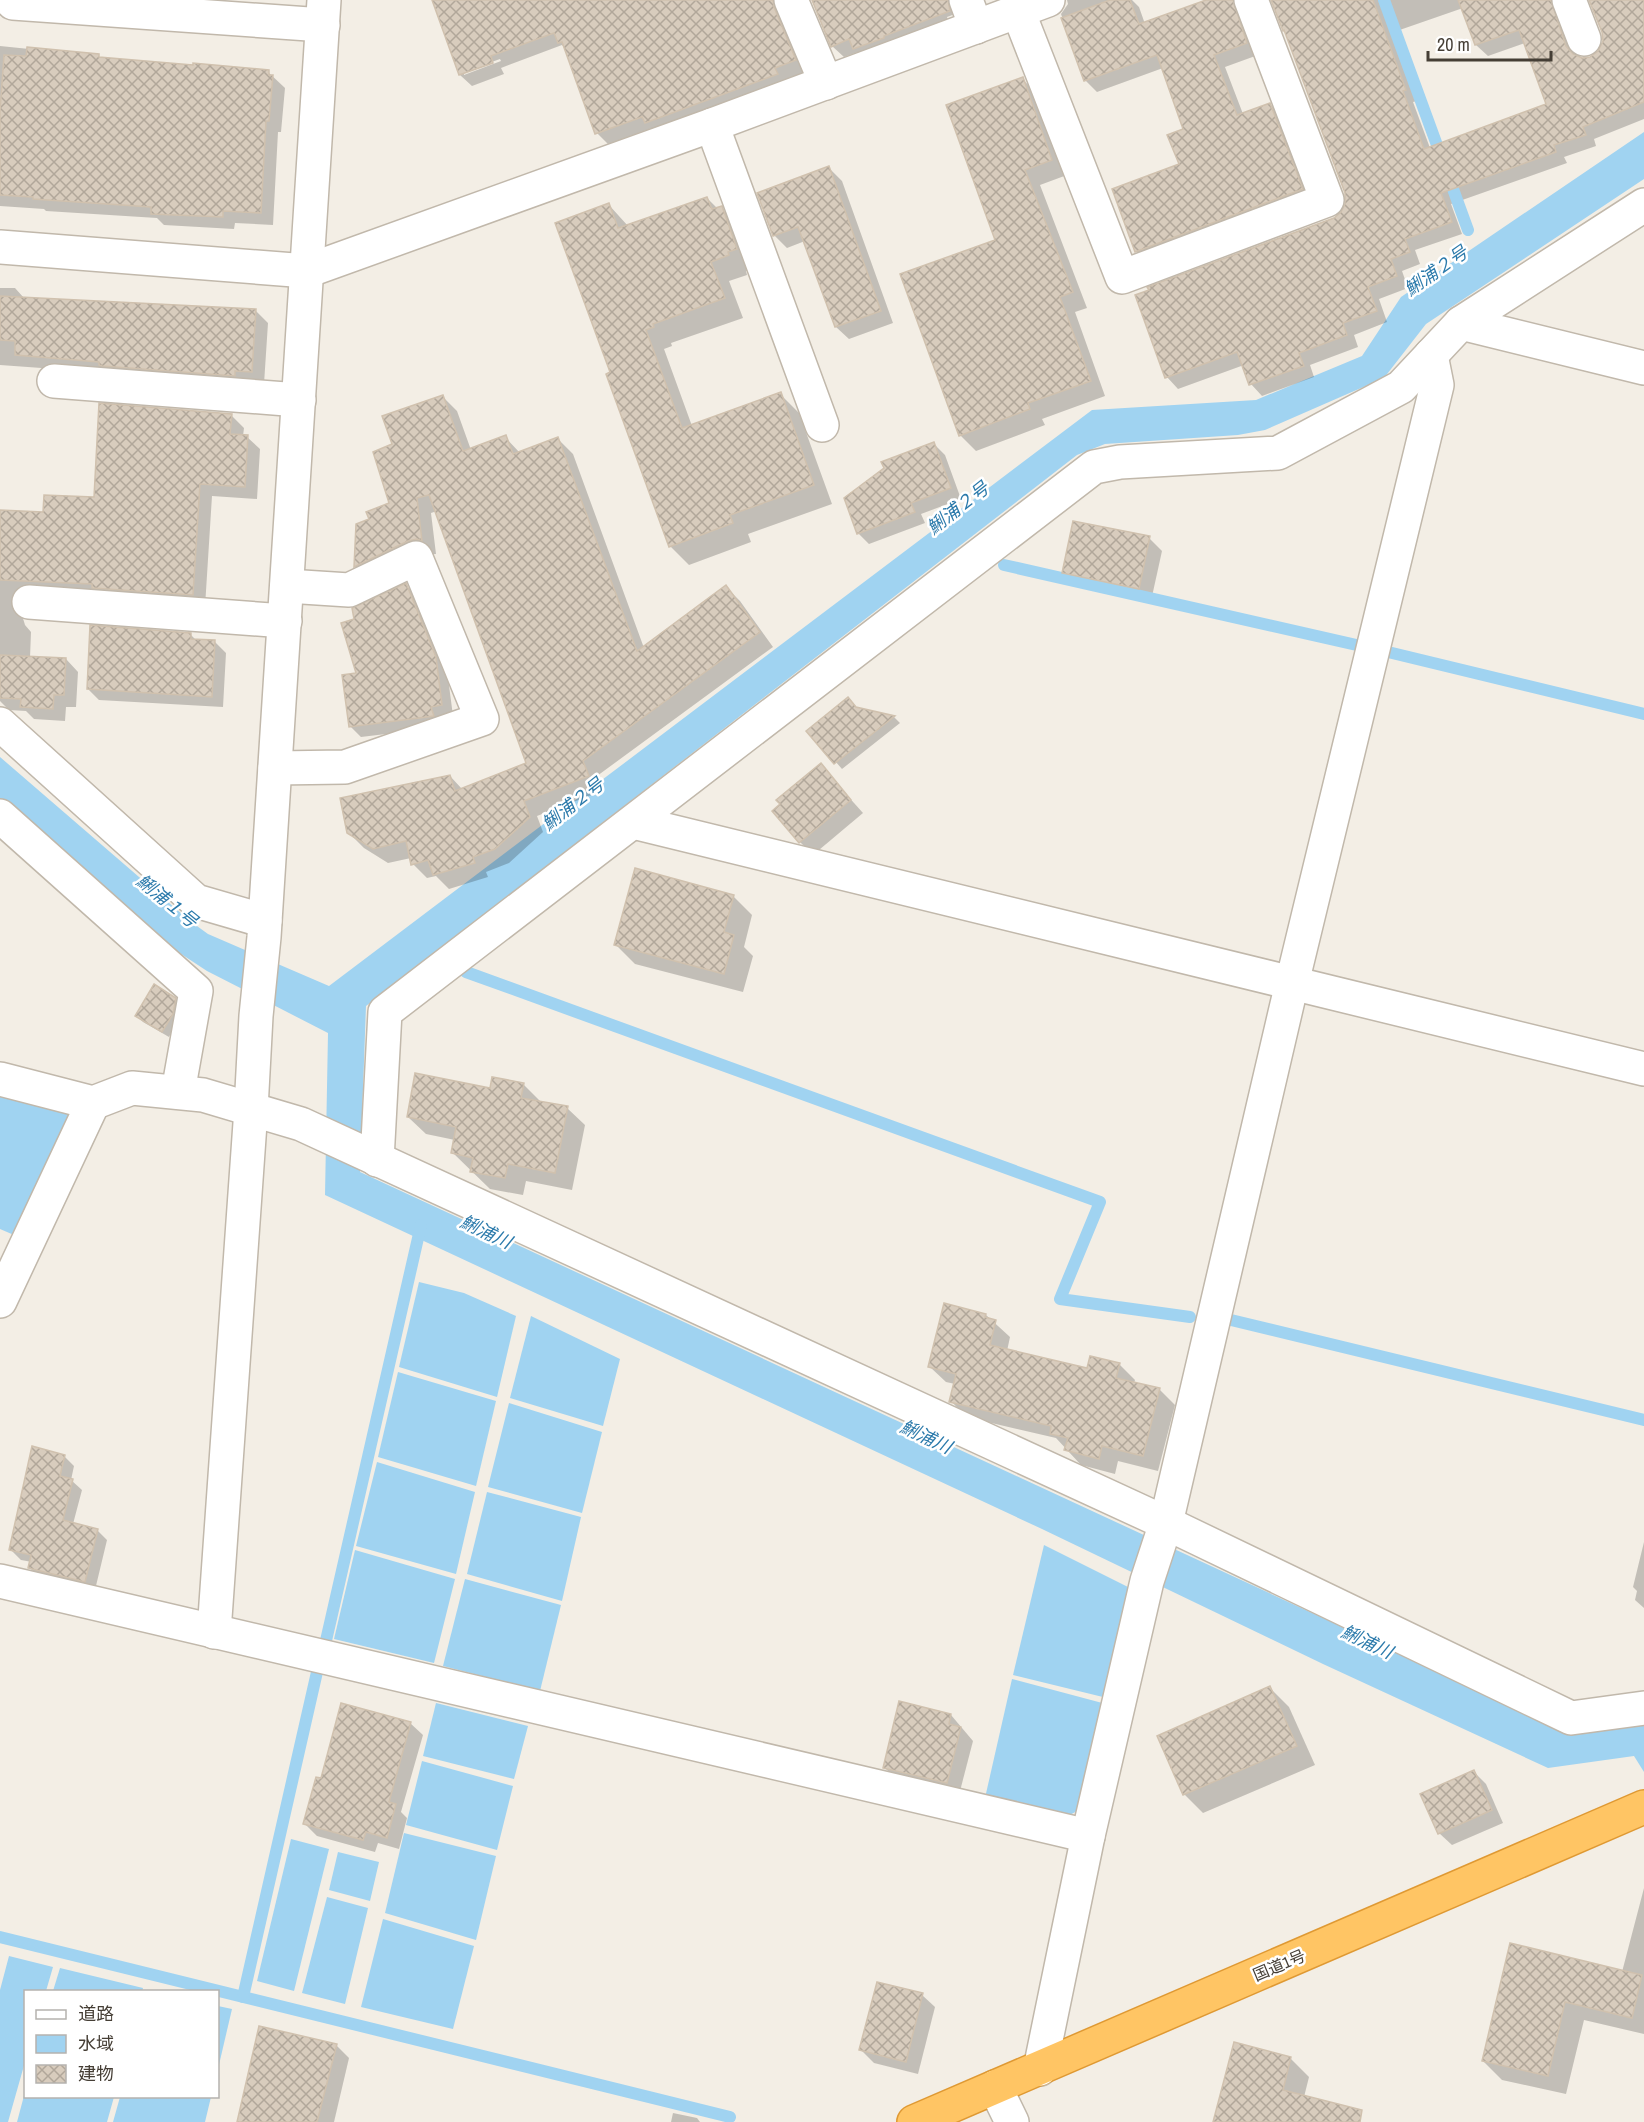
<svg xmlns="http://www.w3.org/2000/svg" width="1644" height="2122" viewBox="0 0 1644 2122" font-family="'Archivo Narrow','Noto Sans JP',sans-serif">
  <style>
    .water { fill: #a0d3f1 }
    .shadow { fill: #0003; fill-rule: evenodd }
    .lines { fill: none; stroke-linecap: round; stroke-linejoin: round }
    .stream { stroke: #a0d3f1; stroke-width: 12 }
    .building { fill: url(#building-cross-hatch); stroke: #d0c1ae; stroke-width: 1.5 }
    .minor-casing { stroke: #c1b8ab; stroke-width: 36 }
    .highway-casing { stroke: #df9933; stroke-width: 36 }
    .minor { stroke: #fff; stroke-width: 33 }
    .highway { stroke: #ffc564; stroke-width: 33 }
    .labels { text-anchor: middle; stroke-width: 5; stroke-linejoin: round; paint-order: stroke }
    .street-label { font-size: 16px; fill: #453e35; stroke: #fff }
    .water-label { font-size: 18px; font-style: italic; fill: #2b7aab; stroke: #fff }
  </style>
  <defs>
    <pattern id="building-cross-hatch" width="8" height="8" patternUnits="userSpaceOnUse" patternTransform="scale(1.5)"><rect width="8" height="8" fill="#d8ccbd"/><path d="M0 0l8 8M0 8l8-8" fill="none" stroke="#b1a79a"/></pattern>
  </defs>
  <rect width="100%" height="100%" fill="#f3eee5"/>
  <g class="water">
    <path d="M1644,132V179L1426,324L1384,378L1265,430L1238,435L1105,444L1077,455L366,1006L360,1172L1565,1730L1644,1718V1772L1634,1756L1548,1768L1323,1664L1042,1529L325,1195L328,1033L207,971L172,948L0,799V757L190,921L208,934L329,986L1092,410L1256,400L1362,356L1401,297Z"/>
    <path d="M0,1094L68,1111L73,1127L21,1238L0,1229Z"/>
    <path d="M419,1282L464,1293L516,1316L497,1397L399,1367Z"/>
    <path d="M531,1316L620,1359L603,1426L510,1398Z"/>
    <path d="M398,1372L496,1401L476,1486L378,1457Z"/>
    <path d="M509,1403L602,1432L582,1513L488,1487Z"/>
    <path d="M377,1462L475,1492L456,1574L356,1546Z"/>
    <path d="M487,1492L581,1517L562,1601L467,1574Z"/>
    <path d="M1044,1545L1134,1590L1107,1698L1013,1675Z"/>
    <path d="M355,1550L455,1579L434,1663L334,1639Z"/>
    <path d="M465,1579L561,1605L540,1691L443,1666Z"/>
    <path d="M1012,1679L1106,1704L1081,1809L1064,1818L985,1798Z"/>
    <path d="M436,1703L528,1726L514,1779L423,1756Z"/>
    <path d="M422,1761L513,1786L497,1850L406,1825Z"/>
    <path d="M404,1833L496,1856L476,1940L385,1913Z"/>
    <path d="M291,1839L329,1849L294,1991L257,1981Z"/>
    <path d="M338,1852L379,1862L370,1901L329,1890Z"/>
    <path d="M327,1897L368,1908L345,2004L302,1993Z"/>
    <path d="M383,1919L474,1946L453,2029L361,2007Z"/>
    <path d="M9,1956L53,1967L46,1991L26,1992L25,2062L8,2122H0V1990Z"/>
    <path d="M60,1968L143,1988L142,1992L53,1991Z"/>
    <path d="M218,2006L232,2009L218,2069Z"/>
    <path d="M25,2092L26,2096L114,2097L107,2122H17Z"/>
    <path d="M120,2097V2096L211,2097L205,2122H113Z"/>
  </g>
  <g class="shadow">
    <path d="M433,0H788L806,72L786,80L788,86L658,134L652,128L608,144L597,133L565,48L562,45L501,68L504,74L472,86L460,75ZM500,59L501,61L464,75V72Z"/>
    <path d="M813,0H950L955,14L947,17L950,26L866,60L858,52L844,57L832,46Z"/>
    <path d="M1067,0H1132L1139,7L1145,24L1210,0H1245L1258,55L1225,67L1243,114L1270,104L1281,116L1313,201L1148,263L1136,251L1180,165L1185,130L1163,68L1097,92L1085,80L1061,14L1068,4Z"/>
    <path d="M1273,0H1566L1563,20L1577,57L1580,59L1591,58L1599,52L1604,43L1603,33L1591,0H1644V119L1594,139L1596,146L1564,157L1567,163L1451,204L1462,234L1415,250L1420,264L1402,271L1408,288L1379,299L1387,322L1354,335L1358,347L1310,365L1314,377L1262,396L1251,384L1244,365L1178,389L1167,377L1343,212L1347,203L1346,193L1287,33ZM1463,8L1476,45L1488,56L1525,43L1548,105L1430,148L1413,102L1417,101L1391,33Z"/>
    <path d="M0,46L98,56L102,59L268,72L285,88L281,132H278L273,225L235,223L234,229L164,225L157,218L46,211L44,209L0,206Z"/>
    <path d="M1022,79L1038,94L1067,175L1040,185L1087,308L1075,312L1105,396L1042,419L1045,425L976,451L960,435L997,241Z"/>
    <path d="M829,168L842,181L893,323L849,339L836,327L805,241L787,248L774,235Z"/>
    <path d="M707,198L718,209L721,208L740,227L755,268L746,271L747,275L729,281L743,318L671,343L672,346L664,349L692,426L780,394L799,413L832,504L748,534L751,542L689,565L670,546L612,373L609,205L628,226Z"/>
    <path d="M0,288H15L24,298L255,310L268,323L264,384L0,365Z"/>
    <path d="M442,396L457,411L471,450L505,437L520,453L558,439L573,454L644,648L726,587L740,601L773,647L597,776L602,791L537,816L543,832L509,863L486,872L488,877L449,889L436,876L427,878L413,864L411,858L388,863L364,848L349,833L450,776L462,789L527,764L437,511L431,513L436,554L423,555L370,581L355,566L371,520L391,504L394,445Z"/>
    <path d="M231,415L244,428L243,436L247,437L260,449L257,499L212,496L205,607L22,615L25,625L31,632L30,658L66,659L78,672L76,707H66L65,721L34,719L26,711L9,710L0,701V511L44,514L95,499Z"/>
    <path d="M934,444L945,455L961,499L921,514L925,523L869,544L858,533Z"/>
    <path d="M1149,538L1162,551L1151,601L1076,585L1064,573Z"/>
    <path d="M406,585L417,597L447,670L453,716L444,727L361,737L350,726L358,674L356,620Z"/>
    <path d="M190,634L197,641L215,642L226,653L223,707L99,700L88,689Z"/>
    <path d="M848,699L857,708L894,717L900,723L842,769L809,731Z"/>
    <path d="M820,765L863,813L813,855L800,842Z"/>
    <path d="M733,896L752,915L744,947L753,956L743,992L635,964L616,945Z"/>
    <path d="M175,999L181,1005L178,1020L169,1037L143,1022L137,1016Z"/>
    <path d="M523,1084L541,1102L567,1108L585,1125L572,1190L526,1181L523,1195L490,1189L453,1153L455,1140L426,1134L408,1117L491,1090Z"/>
    <path d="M986,1315L1010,1337L1007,1351L1088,1370L1119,1364L1135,1380L1134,1383L1159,1389L1175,1405L1158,1471L1118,1461L1115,1474L1081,1465L1056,1438L966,1417L951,1401L955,1384L946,1382L930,1367Z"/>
    <path d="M64,1456L74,1466L71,1480L82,1490L73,1524L97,1530L107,1540L95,1590L40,1578L30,1568L32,1562L21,1560L11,1550Z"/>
    <path d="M1644,1542V1608L1635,1600L1637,1591L1633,1587Z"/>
    <path d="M1270,1688L1289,1707L1315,1765L1203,1813L1184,1794Z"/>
    <path d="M951,1715L973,1741L959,1795L898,1781L885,1768Z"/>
    <path d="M410,1723L423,1735L401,1812L407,1818L399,1849L378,1843L375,1852L317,1836L305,1824L322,1780Z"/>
    <path d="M1474,1772L1486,1784L1503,1823L1452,1845L1439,1833Z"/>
    <path d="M1644,1888V2034L1584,2020L1566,2094L1502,2080L1483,2061L1511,1945L1622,1972Z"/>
    <path d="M922,1995L935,2007L918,2074L874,2063L861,2050Z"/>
    <path d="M336,2045L349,2058L334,2122H238Z"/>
    <path d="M1290,2058L1309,2077L1304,2097L1329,2122H1215Z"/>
    <path d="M673,2113L697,2118L700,2122H671Z"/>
  </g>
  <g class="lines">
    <g class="stream">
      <path d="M1384,0L1468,230"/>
      <path d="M1004,565L1361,646"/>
      <path d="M1388,652L1644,714"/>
      <path d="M466,972L1100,1202L1060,1299L1190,1317"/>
      <path d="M1231,1320L1644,1420"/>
      <path d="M325,1645L421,1225"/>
      <path d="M0,1937L730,2117"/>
      <path d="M243,1997L317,1672"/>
    </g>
  </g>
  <g class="building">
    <path d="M432,0H773L774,7L796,60L775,68L778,74L645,123L642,117L595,134L562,42L558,43L554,33L491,56L493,63L459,75Z"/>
    <path d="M812,0H948L950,11L884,36V38L853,49L849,39L831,47Z"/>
    <path d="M1110,0H1130L1139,24L1206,0H1233L1247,43L1214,55L1237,115L1270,103L1303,189L1135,252L1112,189L1179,164L1167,135L1183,129L1157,55L1084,81L1061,18Z"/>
    <path d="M1271,0H1373L1406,90L1403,91L1424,149L1546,104L1519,30L1475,45L1458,0H1551L1566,46L1573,54L1582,58L1590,57L1598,51L1603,41L1602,32L1589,0H1644V102L1583,127L1586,135L1554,145L1556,152L1441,193L1452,222L1405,239L1410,252L1391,259L1397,276L1368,287L1377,311L1343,323L1347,335L1299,353L1304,366L1249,385L1237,352L1165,378L1135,295L1149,290L1147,287L1334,218L1341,212L1345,204V193L1284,30L1283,31Z"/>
    <path d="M27,47L99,54V57L193,65V63L269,70V75H273L269,121H266L261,213L223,211V217L151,214V207L33,199V197L0,195V111L4,55L26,56Z"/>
    <path d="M1023,77L1052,160L1025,170L1073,292L1060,297L1091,381L1028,403L1030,409L959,436L900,274L995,240L946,105Z"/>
    <path d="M829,166L881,311L835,327L798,227L773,236L757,193Z"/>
    <path d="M707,197L712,209L722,206L737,249L728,252L729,255L711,262L725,298L653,324L654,327L646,330L682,428L781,392L814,485L730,515L733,523L669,547L606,374L610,372L555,223L609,203L618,228Z"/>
    <path d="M0,296L256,309L252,372L235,371V376L102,366L99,365V362L15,355V341L0,340Z"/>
    <path d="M443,395L463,451L506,435L513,454L558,437L637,651L726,585L760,632L583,761L589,776L524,801L530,817L495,849L473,857L475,863L433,875L428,860L411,865L406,841L373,849L347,833L340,798L450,775L455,791L526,763L429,495L417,498L422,541L417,539L408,541L354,567L356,524L369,519L366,512L389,503L373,452L392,444L382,416Z"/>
    <path d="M99,403L232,414L230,434L248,435L245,487L200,484L193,595L92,588V584L0,580V510L43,512L44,495L94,497Z"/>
    <path d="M934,442L951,488L911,503L915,512L857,534L844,498L884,468L881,462Z"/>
    <path d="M1073,521L1150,536L1139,589L1062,573Z"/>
    <path d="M406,583L436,657L442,705L431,707L434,716L349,727L342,675L356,673L341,623L354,619L352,608Z"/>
    <path d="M90,625L191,633V639L215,640L212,697L87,689Z"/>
    <path d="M0,655L66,658L64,695H54L53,709L20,707L21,699L0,698Z"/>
    <path d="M848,697L856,707L895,716L834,764L806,731Z"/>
    <path d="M821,763L851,800L799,843L772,811L780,804L776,800Z"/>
    <path d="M635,868L734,895L724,932L734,935L724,974L614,945Z"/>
    <path d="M154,984L176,998L173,1014L162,1032L135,1016Z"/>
    <path d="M415,1073L490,1088L492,1077L524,1083L521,1098L568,1106L555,1173L508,1164L505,1178L470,1172L473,1158L451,1153L456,1127L407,1117Z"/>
    <path d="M944,1303L986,1314L985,1317L996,1320L990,1345L1087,1368L1090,1356L1120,1363L1116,1378L1160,1388L1143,1456L1102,1446L1099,1459L1064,1450L1068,1438L1050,1434L1051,1426L949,1402L956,1374L928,1367Z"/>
    <path d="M32,1446L65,1455L60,1476L73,1479L63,1520L98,1529L85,1582L28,1568L31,1555L9,1550Z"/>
    <path d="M1270,1686L1297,1746L1183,1795L1157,1736Z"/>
    <path d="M899,1701L951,1714L949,1724L961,1727L947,1783L883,1768Z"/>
    <path d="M341,1703L411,1722L389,1802L396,1804L387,1838L366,1832L363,1840L303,1824L316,1777L321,1778Z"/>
    <path d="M1474,1770L1492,1810L1438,1834L1420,1794Z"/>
    <path d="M1510,1943L1642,1975L1632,2018L1565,2002L1548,2076L1482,2061Z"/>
    <path d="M877,1982L923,1993L906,2062L859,2050Z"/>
    <path d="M259,2026L337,2044L317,2122H237Z"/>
    <path d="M1234,2042L1291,2057L1283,2090L1362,2110L1360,2122H1213Z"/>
  </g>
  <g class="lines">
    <g class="minor-casing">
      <g id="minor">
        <path d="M791,0L826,83"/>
        <path d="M966,0L976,27"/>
        <path d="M1569,0L1584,39"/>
        <path d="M13,3L323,25"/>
        <path d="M1018,11L1122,277L1327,200L1251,0"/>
        <path d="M712,125L822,425"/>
        <path d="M0,247L307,271L712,125L1048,0"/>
        <path d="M1461,323L1644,368"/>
        <path d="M54,381L299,400"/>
        <path d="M29,602L285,621"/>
        <path d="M0,724L196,901L265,921"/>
        <path d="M275,768L345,767L482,719L416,558L349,590L287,586"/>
        <path d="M0,816L196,991L178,1092"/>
        <path d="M633,822L1644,1069"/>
        <path d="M0,1079L93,1103L132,1088L203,1095L301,1124L1166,1523L1571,1718L1644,1708"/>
        <path d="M377,1160L385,1012L1094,467L1120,462L1278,453L1401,387L1461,323L1644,205"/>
        <path d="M0,1301L93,1103"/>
        <path d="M0,1581L1088,1836"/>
        <path d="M214,1632L251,1109L256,1016L264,937L324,0"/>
        <path d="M1040,2069L1088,1836L1147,1581L1166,1523L1292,983L1437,385L1431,355"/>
        <path d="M995,2087L1012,2122"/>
      </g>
    </g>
    <g class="highway-casing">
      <path id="highway" d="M914,2122L1644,1807"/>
    </g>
    <use href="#minor" class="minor"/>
    <use href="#highway" class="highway"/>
  </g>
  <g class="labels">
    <g class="street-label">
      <text transform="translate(1279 1965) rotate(-23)" y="6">国道1号</text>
    </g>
    <g class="water-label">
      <text transform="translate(1436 271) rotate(-35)" y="6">鯏浦２号</text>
      <text transform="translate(958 508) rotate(-38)" y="6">鯏浦２号</text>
      <text transform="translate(573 804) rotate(-38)" y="6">鯏浦２号</text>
      <text transform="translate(167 901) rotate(39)" y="6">鯏浦１号</text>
      <text transform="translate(486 1232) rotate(25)" y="6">鯏浦川</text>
      <text transform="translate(926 1437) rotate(25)" y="6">鯏浦川</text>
      <text transform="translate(1367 1642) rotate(25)" y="6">鯏浦川</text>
    </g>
  </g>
  <rect x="24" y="1990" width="195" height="108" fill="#ffffff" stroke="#b5b2ae" stroke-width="1.5"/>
  <rect x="36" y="2010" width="30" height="9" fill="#ffffff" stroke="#b5b2ae" stroke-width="1.5"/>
  <text x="78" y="2020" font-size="18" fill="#453e35">道路</text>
  <rect x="36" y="2035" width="30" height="18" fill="#a0d3f1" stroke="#b5b2ae" stroke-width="1.5"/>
  <text x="78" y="2050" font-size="18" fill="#453e35">水域</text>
  <rect x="36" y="2065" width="30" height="18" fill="url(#building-cross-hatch)" stroke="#b5b2ae" stroke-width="1.5"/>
  <text x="78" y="2080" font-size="18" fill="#453e35">建物</text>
  <path d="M1428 51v9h123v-9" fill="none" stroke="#453e35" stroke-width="3"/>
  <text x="1437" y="51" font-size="18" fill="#453e35" stroke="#ffffff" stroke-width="4.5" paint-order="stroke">20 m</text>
</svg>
